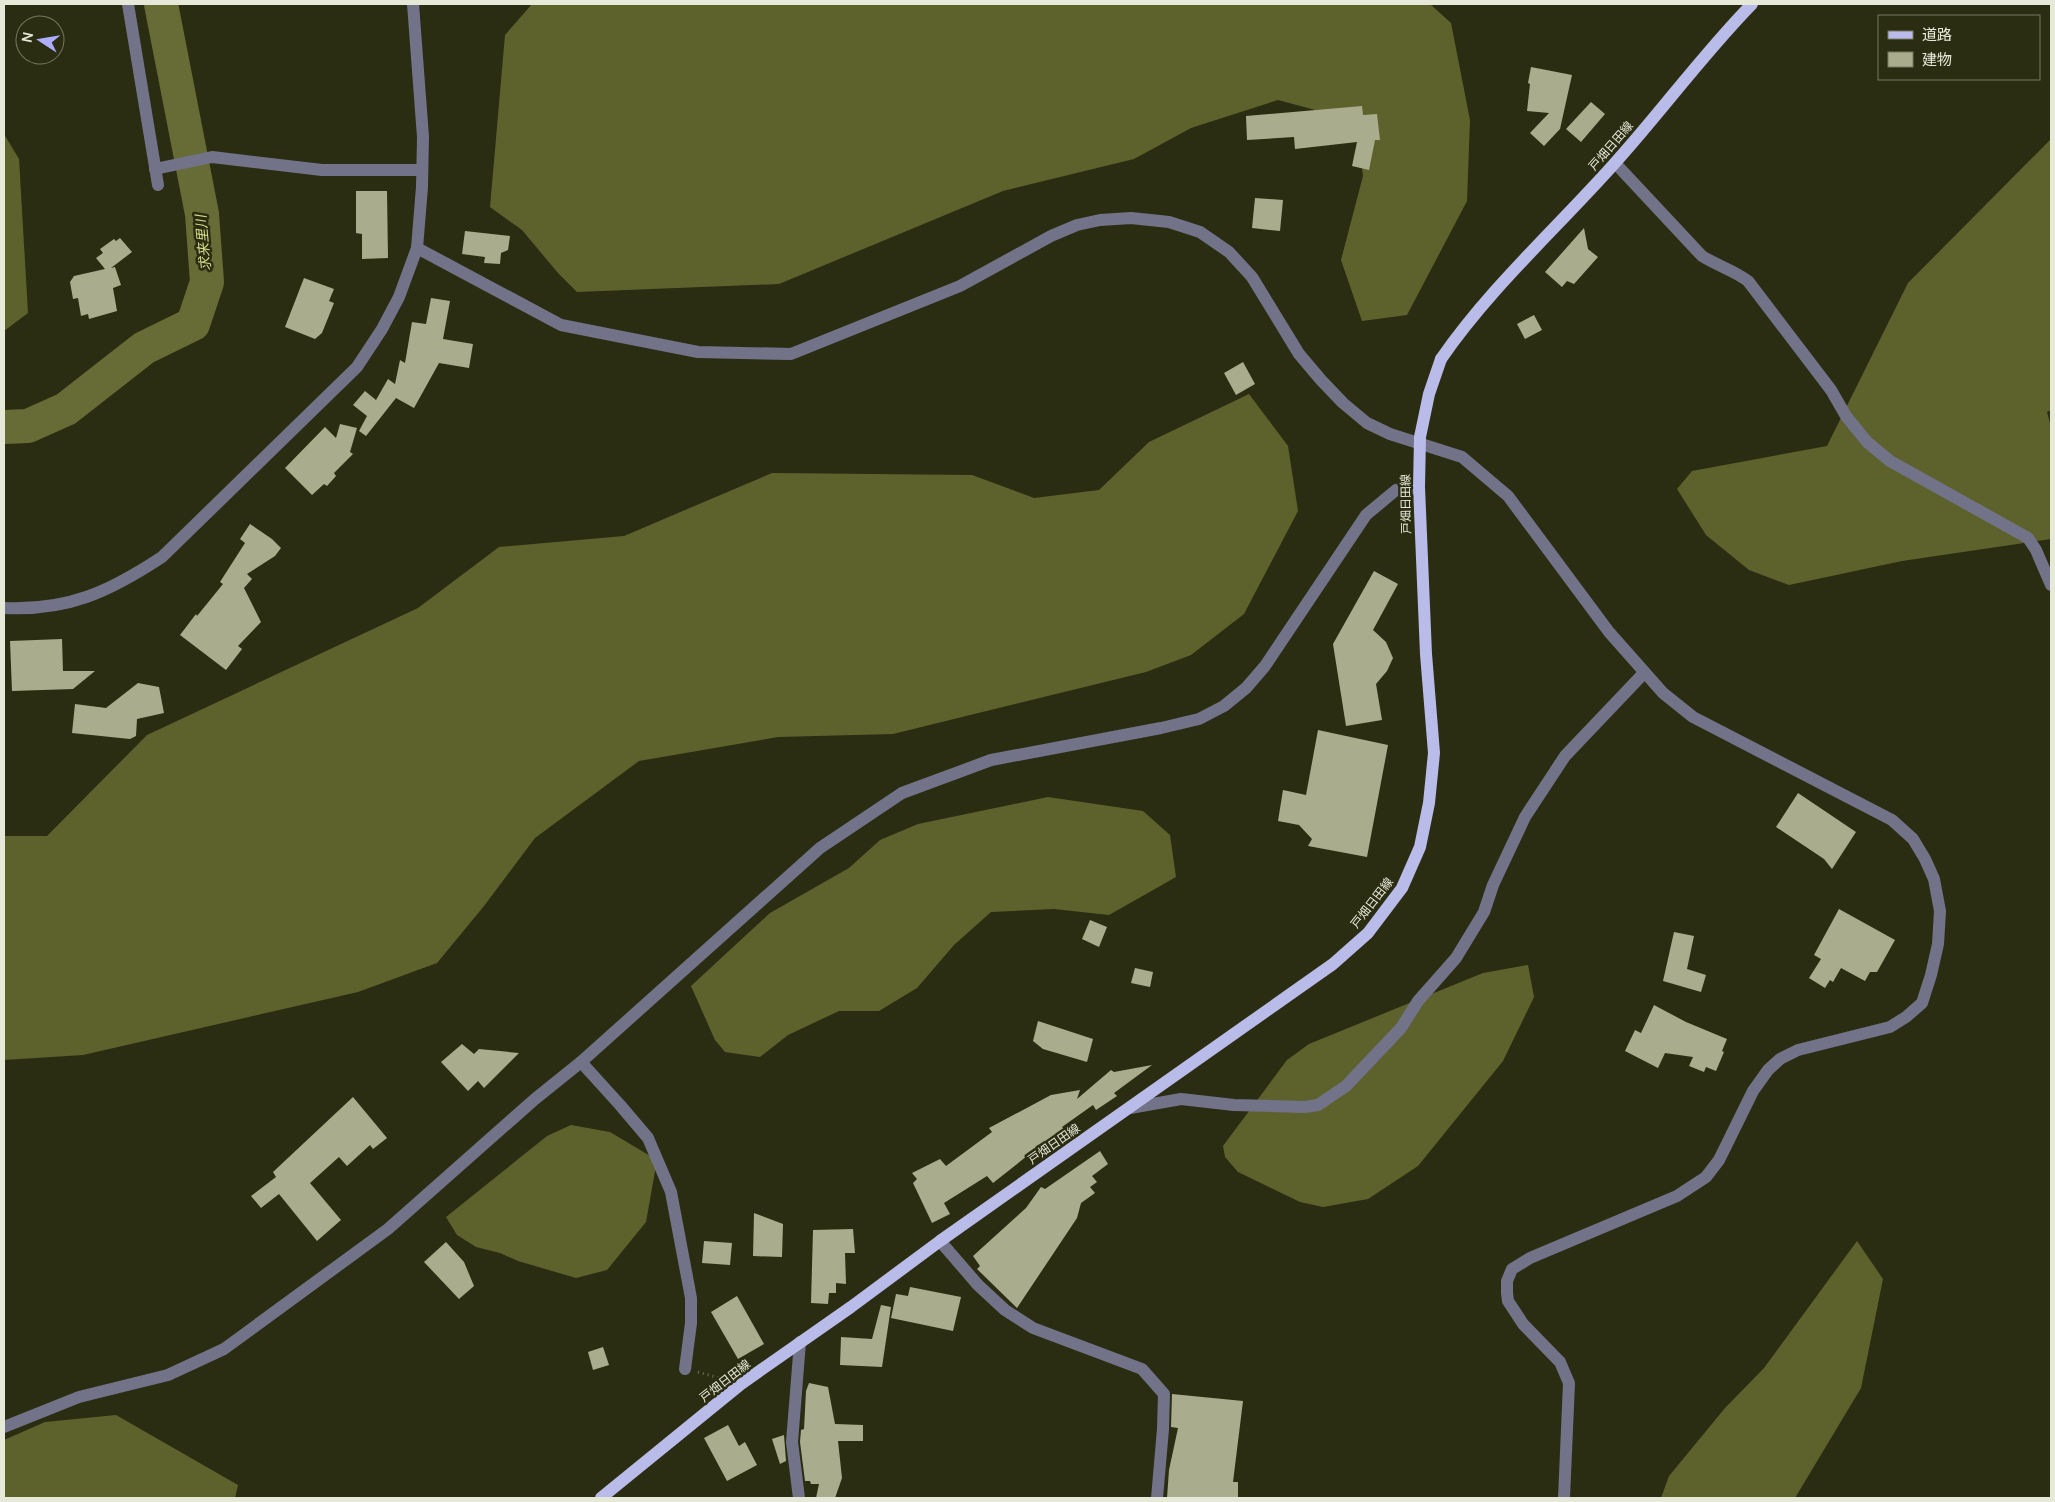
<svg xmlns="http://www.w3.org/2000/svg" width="2055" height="1502" viewBox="0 0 2055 1502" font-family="Manrope,'Noto Sans JP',sans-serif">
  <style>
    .forest { fill: #5d622d }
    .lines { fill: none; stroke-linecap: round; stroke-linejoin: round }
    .river { stroke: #676b36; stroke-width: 34 }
    .building { fill: #a9ad8d }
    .path { stroke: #6e7059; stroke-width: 3; stroke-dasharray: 1 4; stroke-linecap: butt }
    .minor { stroke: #727389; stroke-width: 12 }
    .major { stroke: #b9bbe8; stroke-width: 12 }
    .major-bridge { stroke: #b9bbe8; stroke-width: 12 }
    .labels { text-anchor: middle; stroke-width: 5; stroke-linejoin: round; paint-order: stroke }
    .street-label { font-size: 12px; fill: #e6e9d8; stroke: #2b2d12 }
    .water-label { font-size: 14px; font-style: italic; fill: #d5dd8b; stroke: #2b2d12 }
  </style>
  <rect width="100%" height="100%" fill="#2b2d12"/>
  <g class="forest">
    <path d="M532,4H1430L1451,23L1470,120L1467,201L1407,315L1362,321L1341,260L1363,176L1356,121L1278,100L1191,128L1134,159L1003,191L779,284L577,292L558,273L522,230L490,207L505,35Z"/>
    <path d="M4,134L19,159L28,313L4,331Z"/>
    <path d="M2051,139V410L2047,412L2051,427V539L1902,561L1789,585L1749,570L1706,535L1677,489L1692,471L1827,446L1908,283Z"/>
    <path d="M1249,394L1288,446L1298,511L1244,614L1191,655L1146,672L893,734L778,737L639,761L535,838L484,906L437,963L358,992L83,1055L4,1060V836H47L147,735L418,608L499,547L624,536L772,473L972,475L1034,498L1099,490L1149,442Z"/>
    <path d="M1048,797L1143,811L1170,835L1176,877L1109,915L1054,909L991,912L954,945L917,988L879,1011H839L788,1035L760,1057L725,1052L715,1040L691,986L770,913L849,868L880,840L918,824Z"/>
    <path d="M1528,965L1534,997L1503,1061L1418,1166L1368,1199L1323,1207L1300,1202L1238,1172L1225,1157L1223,1146L1287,1060L1309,1044L1483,973Z"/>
    <path d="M571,1125L610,1132L657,1160L646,1222L607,1270L576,1278L518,1261L500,1253L476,1247L457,1235L446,1217L547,1136Z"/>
    <path d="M1857,1241L1883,1279L1861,1388L1795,1498H1661L1669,1476L1725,1408L1764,1368Z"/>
    <path d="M116,1415L238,1485L235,1498H4V1440L45,1422Z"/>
  </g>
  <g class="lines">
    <path class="river" d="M4,427L28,426L66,409L144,348L193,324L207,282L202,214L161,4"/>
  </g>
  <g class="building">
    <path d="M1531,67L1572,75L1560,129L1544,146L1530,133L1549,113L1527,111L1530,84L1528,83Z"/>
    <path d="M1591,102L1605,114L1581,142L1566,129Z"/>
    <path d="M1362,106L1363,115L1377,114L1380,140H1375L1369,170L1352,166L1357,142L1295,149L1294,137L1247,140L1246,116Z"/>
    <path d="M356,191H387L388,258L362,259V234L356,233Z"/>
    <path d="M1255,198L1283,200L1280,231L1252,228Z"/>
    <path d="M1584,228L1588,249L1598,257L1574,284L1567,281L1562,287L1545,272Z"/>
    <path d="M465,231L510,236L508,250L501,253L500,264L484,263L485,257L462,254Z"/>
    <path d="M120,238L132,252L111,268L115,267L121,285L113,288L117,311L89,319L88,314L81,316L78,298L73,299L70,282L74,276L105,269L96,258L103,253L100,249L114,239L116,241Z"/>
    <path d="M304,278L334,289L329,301L334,303L322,333L315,339L285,327Z"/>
    <path d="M431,298L450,301L443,339L473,344L469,368L439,363L414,408L396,398L366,436L359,431L367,416L353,405L365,391L376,400L388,379L395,384L400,360L405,363L412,322L426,324Z"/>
    <path d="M1534,315L1542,330L1525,339L1517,324Z"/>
    <path d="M1243,362L1255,384L1236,395L1224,373Z"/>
    <path d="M340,424L357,428L350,452L353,454L334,473L336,476L327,486L324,484L312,495L285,468L325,427L336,438Z"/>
    <path d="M250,524L272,539L281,548L275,556L247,574L252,579L244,588L261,622L238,646L242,649L226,670L180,635L196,614L197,616L223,584L220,582L245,543L240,539Z"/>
    <path d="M1374,571L1398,584L1373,630L1386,642L1393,658L1387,671L1376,684L1382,720L1346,726L1333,644Z"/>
    <path d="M62,639L63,671H95L73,689L12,691L10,641Z"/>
    <path d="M138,683L159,687L164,713L137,719L136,736L130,739L72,733L75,704L106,708Z"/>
    <path d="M1318,730L1388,745L1367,857L1308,846L1312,839L1299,825L1278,821L1283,790L1306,795Z"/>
    <path d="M1798,793L1856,832L1832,869L1824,859L1776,827Z"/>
    <path d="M1839,909L1895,940L1877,972H1870L1865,981L1841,968L1833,982L1830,980L1825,988L1809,978L1821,959L1814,955Z"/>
    <path d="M1090,920L1107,927L1099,947L1082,939Z"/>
    <path d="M1674,932L1694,936L1687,969L1706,975L1701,992L1663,981Z"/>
    <path d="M1135,968L1153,972L1150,987L1131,983Z"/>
    <path d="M1654,1005L1686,1022L1727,1039L1722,1051L1724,1052L1716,1071L1706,1067L1704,1072L1689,1066L1693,1057L1665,1053L1658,1068L1625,1051L1635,1030L1641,1033Z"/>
    <path d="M1038,1021L1093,1039L1087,1062L1043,1049L1033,1041Z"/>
    <path d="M462,1044L474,1054L479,1049L519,1053L484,1088L478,1081L468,1091L441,1062Z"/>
    <path d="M1152,1065L1114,1093L1117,1096L1096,1110L1093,1105L1062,1127L1065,1130L1032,1152L993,1183L987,1176L944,1203L950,1214L932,1223L913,1183L917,1179L912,1173L940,1159L946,1166L992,1132L989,1128L1051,1095L1080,1090L1077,1099L1111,1070L1114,1072Z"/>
    <path d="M353,1097L387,1138L373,1149L370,1145L347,1166L339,1157L310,1183L341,1220L317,1241L279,1194L261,1208L251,1196L276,1177L273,1172Z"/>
    <path d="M1100,1151L1108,1164L1092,1176L1097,1182L1090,1187L1095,1193L1081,1203L1077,1218L1017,1308L977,1269L980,1266L973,1256L1026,1208L1041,1187L1045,1189Z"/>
    <path d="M754,1213L783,1224L782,1257L753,1256Z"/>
    <path d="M853,1229L855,1253H845L846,1284L836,1283V1293H829L828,1304L811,1303L813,1230Z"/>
    <path d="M704,1241L732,1243L730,1265L702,1263Z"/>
    <path d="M446,1242L464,1262L474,1286L459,1299L424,1262Z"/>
    <path d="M910,1287L961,1297L953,1331L891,1318L896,1294L908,1296Z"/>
    <path d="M737,1296L764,1344L738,1359L711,1312Z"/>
    <path d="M881,1305L891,1307L882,1367L840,1365L841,1337L872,1339Z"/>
    <path d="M603,1347L609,1365L593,1370L588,1352Z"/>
    <path d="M809,1383L828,1387L835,1424L863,1425V1441H838L842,1478L835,1498H816L819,1484H811L810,1481H805L800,1442L801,1430L804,1429L806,1391Z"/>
    <path d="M1172,1394L1243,1401L1233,1482H1238V1498H1167L1169,1470L1178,1428L1171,1427Z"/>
    <path d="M728,1425L739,1446L745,1442L757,1465L727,1481L704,1438Z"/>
    <path d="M784,1435L786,1461L780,1464L772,1439Z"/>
  </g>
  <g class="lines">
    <path class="path" d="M698,1372L723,1379"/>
    <g class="minor">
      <path d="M128,4L158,185"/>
      <path d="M1615,163L1702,256C1718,266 1733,270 1748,281L1831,390L1846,416L1867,442L1890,461L2028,538L2036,550L2051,585"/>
      <path d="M155,169L212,157L322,170H422"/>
      <path d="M417,248L561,325L698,352L791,354L960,286L1051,236L1077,225L1100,220L1131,218L1169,222L1200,232L1229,252L1252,277L1299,354L1321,380L1343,403L1367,423L1390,434L1462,457L1508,496L1609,632L1663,693L1693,717L1892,820L1913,839L1925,859L1934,879L1940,911L1938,944L1931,975L1922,1003L1906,1017L1890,1027L1798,1050L1780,1059L1768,1070L1753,1091L1719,1160L1706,1177L1677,1196L1530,1258L1512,1269L1507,1281V1293L1508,1301L1523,1324L1560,1362L1569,1383L1564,1498"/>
      <path d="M4,608C68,611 109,592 162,557L357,367L382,329L399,297L417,248L422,187L423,137L413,4"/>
      <path d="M581,1062L620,1105L648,1138L671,1192L691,1298V1323L685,1369"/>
      <path d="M1130,1108L1181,1099L1234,1105L1305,1107L1318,1105L1346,1086L1401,1028L1418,1001L1456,958L1484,912L1493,885L1525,817L1565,756L1644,673"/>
      <path d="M940,1241L978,1285L1005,1310L1033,1328L1142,1369L1164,1394L1163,1429L1157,1498"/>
      <path d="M4,1427L79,1397L168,1375L224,1349L388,1229L535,1099L581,1062L820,848L902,793L991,760L1161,728L1199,719L1224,706L1246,688L1265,666L1366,515L1396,490L1419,487"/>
      <path d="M799,1498L792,1442L800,1342"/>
    </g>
    <g class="major">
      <path d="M1441,359C1490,288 1556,229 1614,164C1661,112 1703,54 1752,4"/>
      <path d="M601,1498L741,1384L851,1307L940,1241L1333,964L1368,933L1402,888L1420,847L1429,803L1434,753L1426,654L1419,487"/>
    </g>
    <path class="major-bridge" d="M1419,487L1420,437L1429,394L1441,359"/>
  </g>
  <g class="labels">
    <g class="street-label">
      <text transform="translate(1611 146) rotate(-49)" y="4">戸畑日田線</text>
      <text transform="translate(1406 504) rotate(-91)" y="4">戸畑日田線</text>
      <text transform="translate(1372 903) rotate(-52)" y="4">戸畑日田線</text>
      <text transform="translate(1054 1144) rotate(-35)" y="4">戸畑日田線</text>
      <text transform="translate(725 1381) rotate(-38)" y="4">戸畑日田線</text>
    </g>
    <g class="water-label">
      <text transform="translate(203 243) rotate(-95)" y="5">求来里川</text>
    </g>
  </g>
  <rect width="2055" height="1502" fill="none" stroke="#e6e9d8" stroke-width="10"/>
  <rect x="1878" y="15" width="162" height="65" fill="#2b2d12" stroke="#767861"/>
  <rect x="1888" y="31" width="25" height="8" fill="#b9bbe8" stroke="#767861"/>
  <text x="1922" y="40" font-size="15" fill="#e6e9d8">道路</text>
  <rect x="1888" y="52" width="25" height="15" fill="#a9ad8d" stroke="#767861"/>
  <text x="1922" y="65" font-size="15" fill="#e6e9d8">建物</text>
  <g transform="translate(40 40) rotate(282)"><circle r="24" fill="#2b2d12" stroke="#767861"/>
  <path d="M0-4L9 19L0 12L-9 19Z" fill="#adaefb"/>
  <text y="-8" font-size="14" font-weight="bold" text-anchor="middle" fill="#e6e9d8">N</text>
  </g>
</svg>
